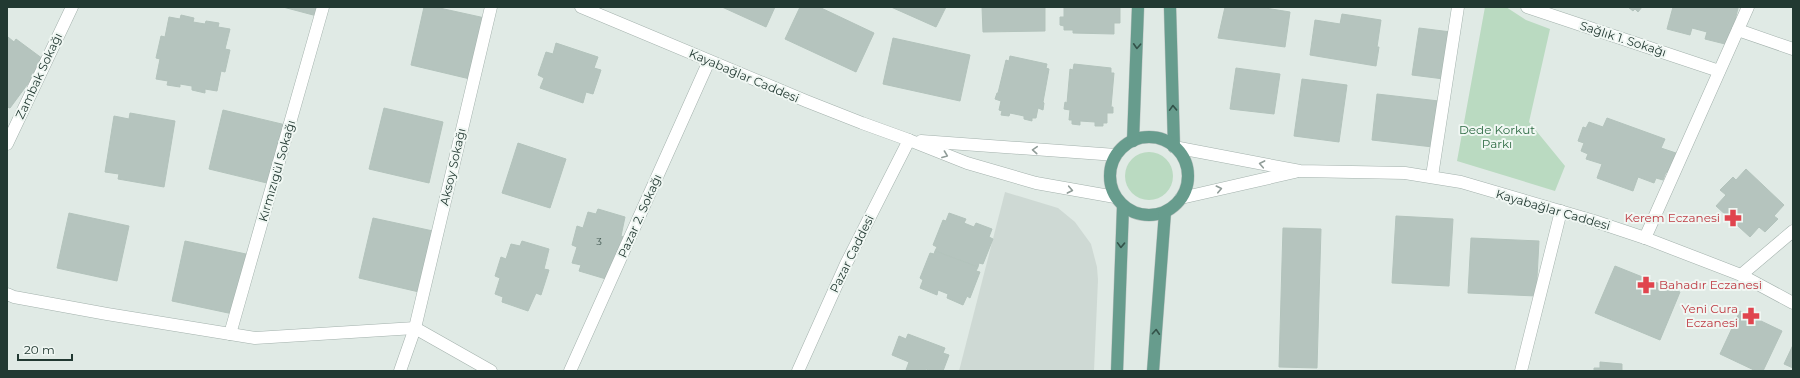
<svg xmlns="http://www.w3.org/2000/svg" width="1800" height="378" viewBox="0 0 1800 378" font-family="Montserrat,sans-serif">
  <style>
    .built { fill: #ced9d4 }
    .green { fill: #badac1 }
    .building { fill: #b5c4be; stroke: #b3c3bc }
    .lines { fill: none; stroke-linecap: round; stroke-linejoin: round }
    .minor-casing { stroke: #a3b1ac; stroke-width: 13 }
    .primary-casing { stroke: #bdc4c2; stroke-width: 13 }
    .minor { stroke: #fff; stroke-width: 12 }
    .primary { stroke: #679c8d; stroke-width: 12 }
    .oneway { stroke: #335249 }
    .oneway2 { stroke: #909c98 }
    .labels { text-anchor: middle; stroke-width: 4; stroke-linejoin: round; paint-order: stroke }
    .number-label { font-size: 10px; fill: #475c55 }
    .street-label { font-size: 12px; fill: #223932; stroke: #f0f7f3 }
    .park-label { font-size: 12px; fill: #2f6c45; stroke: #f0f7f3 }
    .health-label { font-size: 12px; fill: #be3a42; stroke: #f0f7f3; text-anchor: end }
  </style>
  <rect width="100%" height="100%" fill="#e0eae5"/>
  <path class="built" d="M1005,192L1058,208L1075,222L1091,244L1097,267L1098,280L1094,371H959Z"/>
  <g class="green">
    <path d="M1485,7H1506L1526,20L1550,29L1529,122L1565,166L1555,191L1457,161Z"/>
    <circle cx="1149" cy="176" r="24"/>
  </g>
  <g class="building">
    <path d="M283,7H320L317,16Z"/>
    <path d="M424,7H435L485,18L470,79L411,65Z"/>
    <path d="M722,7H775L766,27Z"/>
    <path d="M800,7H819L874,33L856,72L785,39Z"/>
    <path d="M891,7H946L936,27Z"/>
    <path d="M982,7H1045V31L983,32Z"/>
    <path d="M1064,7H1120V23H1114V34L1073,33V30H1064V26L1060,25V17H1064Z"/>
    <path d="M1225,7H1265V8L1290,12L1285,47L1218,38Z"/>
    <path d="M1628,7H1642L1638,12L1635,9L1633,11Z"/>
    <path d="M1673,7L1738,8L1729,45L1705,39L1707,32L1692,28L1690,35L1667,29Z"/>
    <path d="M1342,14L1381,20L1377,47H1379L1376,66L1310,55L1315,20L1340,24Z"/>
    <path d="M181,15L194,18L193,22L205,24L206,21L219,23L218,27L230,29L225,49L230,50L225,72L221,71L217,91L205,89V93L192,90V86L180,84V87L167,85L168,81L156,79L160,59L156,58L161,36L165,37L169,17L180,19Z"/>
    <path d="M1419,28L1451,32L1444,79L1412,75Z"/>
    <path d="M8,37L14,42L16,39L43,59L41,66L10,108L7,107Z"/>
    <path d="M893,38L970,55L960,101L883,84Z"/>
    <path d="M556,43L598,57L594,68L601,70L593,94L586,92L583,103L540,88L544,78L538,75L546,52L553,54Z"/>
    <path d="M1010,56L1047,64L1046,68L1049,69L1043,102L1044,103L1043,110L1038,108L1036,118H1032V121L1024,119V116L1010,113L1009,116L1001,115L1002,111L999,110L1001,101L995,99L997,93H998L1006,60L1009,61Z"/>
    <path d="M1074,64L1111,68V73H1114L1111,107H1113V113H1107V123H1103V126H1095V122L1080,121V125L1072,124V120H1069L1070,110L1064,109L1065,102L1067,103L1070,69L1073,70Z"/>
    <path d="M1236,68L1280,74L1274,114L1230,109Z"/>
    <path d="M1302,79L1347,85L1339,142L1294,136Z"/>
    <path d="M1377,94L1439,101L1433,147L1372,140Z"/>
    <path d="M384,108L443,122L429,183L369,169Z"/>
    <path d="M223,110L286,125L271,184L209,169Z"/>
    <path d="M130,113L175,121L164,187L118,179L119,174L105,172L114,116L129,119Z"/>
    <path d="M1607,118L1665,139L1661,148L1676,153L1672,175L1666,172L1663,180L1656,178L1654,183L1638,177L1633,191L1597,178L1602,164L1586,159L1588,154L1581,151L1584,143L1578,141L1583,127L1586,128L1589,122L1603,127Z"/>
    <path d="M518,143L566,159L550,208L502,193Z"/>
    <path d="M1746,169L1784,205L1774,216L1778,219L1765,232L1759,227L1750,237L1716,206L1726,195L1720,190L1733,177L1736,180Z"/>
    <path d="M598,209L625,217L621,236L626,238L606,279L579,271L581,265L572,263L577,247L572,245L577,226L583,228L588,212L596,214Z"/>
    <path d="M69,213L129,226L117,281L57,268Z"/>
    <path d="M949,213L966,219L964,223L974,227L976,223L992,229L989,237L993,239L983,264L979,263L978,267L935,251L937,247L933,245L943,220L946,221Z"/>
    <path d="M1396,216L1453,219L1449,286L1392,283Z"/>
    <path d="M373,218L433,231L419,292L359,278Z"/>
    <path d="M1283,228L1321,229L1317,368L1279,367Z"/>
    <path d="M1471,238L1539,241L1536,296L1468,293Z"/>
    <path d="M185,241L246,254L233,314L172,301Z"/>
    <path d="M522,241L549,249L544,269L549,270L541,295L536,293L528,311L502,302L503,297L495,294L500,278L495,276L501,257L506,259L511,244L520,246Z"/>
    <path d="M935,251L978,267L976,271L980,272L970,298L967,296L963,305L947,298L948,294L938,290L937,295L920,288L923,280L920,278L930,253L934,254Z"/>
    <path d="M1615,266L1680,292L1660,340L1595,313Z"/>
    <path d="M1740,311L1782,331L1763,371H1756L1720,354Z"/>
    <path d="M908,334L945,348L943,353L949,355L943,371H932L926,369L925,371H909L906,370L909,362L892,355L899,336L906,339Z"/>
    <path d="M1793,345V368L1784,364Z"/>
    <path d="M1600,362L1622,364V371H1594V368H1600Z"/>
  </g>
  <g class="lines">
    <g class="minor-casing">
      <g id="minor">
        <path d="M581,7L806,101L862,123L909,140L967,163L1036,183L1115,197"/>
        <path d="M1527,7L1719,71"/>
        <path d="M1738,30L1793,49"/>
        <path d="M921,141L1116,155"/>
        <path d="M7,144L72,7"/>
        <path d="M1174,147L1300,171L1405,173L1461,182L1594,221L1645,238L1741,275L1793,303"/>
        <path d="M1432,176L1458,7"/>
        <path d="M1181,198L1295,172"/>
        <path d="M1645,238L1748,7"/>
        <path d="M1741,275L1793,231"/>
        <path d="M7,294L14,297L107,314L255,338L415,328L491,371"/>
        <path d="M230,334L323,7"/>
        <path d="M400,371L415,328L491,7"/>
        <path d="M570,371L709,61"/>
        <path d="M798,371L846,264L909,140"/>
        <path d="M1521,371L1561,211"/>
      </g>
    </g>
    <g class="primary-casing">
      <g id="primary">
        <path d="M1170,7L1174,147"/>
        <circle cx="1149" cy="176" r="39"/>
        <path d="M1133,141L1138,7"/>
        <path d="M1117,371L1123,206"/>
        <path d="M1153,371L1165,212"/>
      </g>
    </g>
    <use href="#minor" class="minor"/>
    <use href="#primary" class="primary"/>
  </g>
  <defs><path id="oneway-chevron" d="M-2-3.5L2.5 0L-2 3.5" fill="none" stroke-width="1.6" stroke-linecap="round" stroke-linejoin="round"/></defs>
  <g class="oneway">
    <use href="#oneway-chevron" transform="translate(1137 46) rotate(93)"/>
    <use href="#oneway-chevron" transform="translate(1173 108) rotate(-92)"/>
    <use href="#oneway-chevron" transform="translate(1121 245) rotate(92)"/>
    <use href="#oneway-chevron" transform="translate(1156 332) rotate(-86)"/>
  </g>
  <g class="oneway2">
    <use href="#oneway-chevron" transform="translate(1035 150) rotate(-176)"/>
    <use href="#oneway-chevron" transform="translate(945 155) rotate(21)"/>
    <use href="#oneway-chevron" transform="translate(1262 164) rotate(-169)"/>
    <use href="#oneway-chevron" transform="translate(1219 189) rotate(-13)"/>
    <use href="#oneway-chevron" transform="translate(1070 190) rotate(11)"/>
  </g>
  <defs>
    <g id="pharmacy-bare" transform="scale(1.38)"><path d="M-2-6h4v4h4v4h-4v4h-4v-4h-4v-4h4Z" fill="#e0444e" stroke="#f0f7f3" stroke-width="2.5" paint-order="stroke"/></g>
  </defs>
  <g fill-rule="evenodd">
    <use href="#pharmacy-bare" x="1733" y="218"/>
    <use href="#pharmacy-bare" x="1646" y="285"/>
    <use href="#pharmacy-bare" x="1751" y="316"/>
  </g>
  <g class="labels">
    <g class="number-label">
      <text x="599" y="245">3</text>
    </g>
    <g class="street-label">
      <text transform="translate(1623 39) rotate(18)" y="4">Sağlık 1. Sokağı</text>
      <text transform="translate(39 76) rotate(-65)" y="4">Zambak Sokağı</text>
      <text transform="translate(744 76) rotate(23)" y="4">Kayabağlar Caddesi</text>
      <text transform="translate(453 167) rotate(-77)" y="4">Aksoy Sokağı</text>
      <text transform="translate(277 171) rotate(-74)" y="4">Kırmızıgül Sokağı</text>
      <text transform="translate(1553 210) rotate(16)" y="4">Kayabağlar Caddesi</text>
      <text transform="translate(640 216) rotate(-66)" y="4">Pazar 2. Sokağı</text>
      <text transform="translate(852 254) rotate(-64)" y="4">Pazar Caddesi</text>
    </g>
    <g class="park-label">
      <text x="1497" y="134">Dede Korkut<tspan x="1497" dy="14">Parkı</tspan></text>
    </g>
    <g class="health-label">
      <text x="1720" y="222">Kerem Eczanesi</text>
      <text x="1659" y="289" text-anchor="start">Bahadır Eczanesi</text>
      <text x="1738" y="313">Yeni Cura<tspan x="1738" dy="14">Eczanesi</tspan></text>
    </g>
  </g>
  <rect width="1800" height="378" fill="none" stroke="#223932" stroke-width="16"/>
  <path d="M18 354v6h54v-6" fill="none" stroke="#223932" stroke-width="2"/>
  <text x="24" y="354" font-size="12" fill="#223932" stroke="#f0f7f3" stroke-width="3" paint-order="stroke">20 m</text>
</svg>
